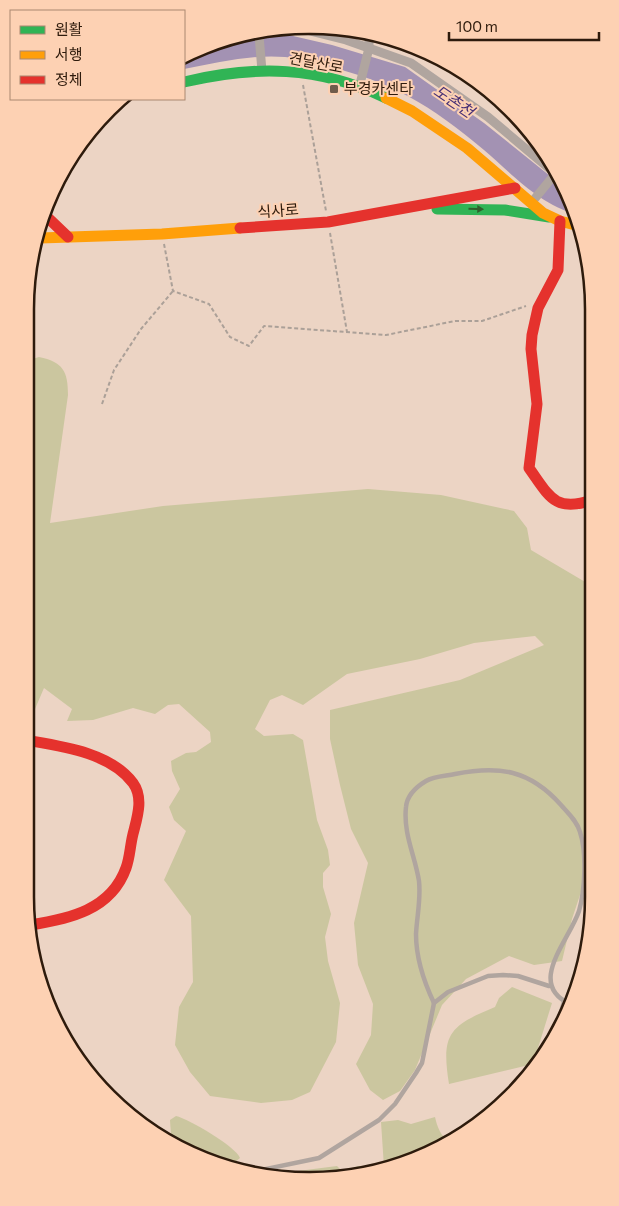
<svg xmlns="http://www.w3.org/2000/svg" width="619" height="1206" viewBox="0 0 619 1206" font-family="Commissioner,'Noto Sans KR',sans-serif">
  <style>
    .green { fill: #cbc69f }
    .water { fill: #a392b3 }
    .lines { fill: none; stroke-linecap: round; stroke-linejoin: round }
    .path { stroke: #aba098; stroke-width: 2; stroke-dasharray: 4 2.5; stroke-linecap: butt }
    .lane { stroke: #b0a59f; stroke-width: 4.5 }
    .street { stroke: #b0a59f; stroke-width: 9 }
    .fast { stroke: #30b455; stroke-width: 11 }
    .slow { stroke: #ff9f0a; stroke-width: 11 }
    .jam { stroke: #e5322d; stroke-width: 11 }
    .oneway { fill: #2f602d }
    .poi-dot { fill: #705c4c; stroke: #fdd1b3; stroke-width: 2 }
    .labels { text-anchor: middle; stroke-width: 4; stroke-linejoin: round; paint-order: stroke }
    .street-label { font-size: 15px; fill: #2e1b0c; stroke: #fdd1b3 }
    .poi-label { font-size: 15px; fill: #2e1b0c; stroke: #fdd1b3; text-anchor: start }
    .water-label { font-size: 16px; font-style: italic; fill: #473075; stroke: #fdd1b3 }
    .rim { fill: none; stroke: #2e1b0c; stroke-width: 2.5 }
  </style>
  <rect width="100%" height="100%" fill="#ecd4c4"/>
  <g class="green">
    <path d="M39,357C63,362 68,371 68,395L50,523L163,506L368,489L441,495L514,511L527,528L531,550L592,586L593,856L572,919L562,961L534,965L509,956L466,979L442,1005L415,1070L400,1091L383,1100L370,1090L356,1064L371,1035L373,1004L358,965L354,923L368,863L351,829L340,785L330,739V710L460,680L544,645L535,636L474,643L420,659L347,674L303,705L282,695L270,700L255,729L264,736L293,734L303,740L317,820L328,850L330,865L323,873V887L331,914L325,937L328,961L340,1003L336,1042L310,1092L292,1100L261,1103L210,1096L190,1072L175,1045L179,1007L193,982L191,916L164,880L186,831L174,820L169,807L180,789L172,771L171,761L186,753L196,752L211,742L210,732L179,704L168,705L155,714L133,708L93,720L67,721L72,709L44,688L32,716L25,719L26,361Z"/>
    <path d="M512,987L552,1003L533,1064L449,1084C441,1034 449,1026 495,1007L499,998Z"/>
    <path d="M176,1116C189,1119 235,1146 240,1158L230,1166L177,1146L171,1135L170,1120Z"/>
    <path d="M435,1117C437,1126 441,1138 450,1141L435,1152L384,1167L381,1122L398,1120L411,1124Z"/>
    <path d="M337,1166L341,1170L339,1178L259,1176Z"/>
    <path d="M358,1166L375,1170L343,1178L347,1170Z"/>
  </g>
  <path class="water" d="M265,34L293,36L332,45L405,67L484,123L565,188L572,200L576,214C540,205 511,173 484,150C430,105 392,81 322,65C310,63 297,58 285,57C251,54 217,63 184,69V60C214,42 230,39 265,34Z"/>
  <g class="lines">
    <g class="path">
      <path d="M303,85L326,211"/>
      <path d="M330,233L347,332"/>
      <path d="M164,244L173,291L209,304L230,337L249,346L264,326L386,335L455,321H482L526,306"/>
      <path d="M102,404L114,370L141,329L173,291"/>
    </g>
    <g class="lane">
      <path d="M434,1003C424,982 416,957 416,934C417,916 421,899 419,881C415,856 403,833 406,807C407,795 416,787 426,781C434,776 446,776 455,774C499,765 530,770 561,805C568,813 577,821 580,832C587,853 585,890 579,911C569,941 526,984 570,1004"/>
      <path d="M553,1038L564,1002"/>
      <path d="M247,1173L319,1158L379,1120L395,1104L416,1073L422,1063L434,1003L448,992L488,976L503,975L518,976L549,986"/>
    </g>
    <g class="street">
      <path d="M302,29L346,40L411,63L488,117L557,175"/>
      <path d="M259,35L262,71"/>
      <path d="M359,88L369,48V37"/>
      <path d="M532,202L555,174"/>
    </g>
    <g class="fast">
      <path d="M184,82C255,65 319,66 386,98"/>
      <path d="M437,209L505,210L549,217"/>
    </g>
    <g class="slow">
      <path d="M386,98L412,111L467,148L543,213L560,221L579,226"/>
      <path d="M40,238L162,234L240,228"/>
    </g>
    <g class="jam">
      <path d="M46,216L68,237"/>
      <path d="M560,221L558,270L538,308L532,335L531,349L537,404L529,468C549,496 555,513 592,500"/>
      <path d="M240,228L328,222L515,188"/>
      <path d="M25,740C60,746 110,752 133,783C144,798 137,818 133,834C130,846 130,857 126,868C111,910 69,919 30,925"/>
    </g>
  </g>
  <defs><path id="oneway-solid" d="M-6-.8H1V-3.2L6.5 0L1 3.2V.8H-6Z" transform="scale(1.25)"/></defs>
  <use class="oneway" href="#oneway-solid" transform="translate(476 209) rotate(1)"/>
  <rect class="poi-dot" x="329" y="84" width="10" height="10" rx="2.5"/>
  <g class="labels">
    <g class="street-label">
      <text transform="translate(316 63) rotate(11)" y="5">견달산로</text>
      <text transform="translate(278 211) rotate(-4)" y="5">식사로</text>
    </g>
    <g class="poi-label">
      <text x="344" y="94">부경카센타</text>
    </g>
    <g class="water-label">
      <text transform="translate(454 101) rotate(34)" y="6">도촌천</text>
    </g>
  </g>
  <path d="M0 0H619V1206H0ZM309 34H310A275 275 0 0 1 585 309V897A275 275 0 0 1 310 1172H309A275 275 0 0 1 34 897V309A275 275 0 0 1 309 34Z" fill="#fdd1b3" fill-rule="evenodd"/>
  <path class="rim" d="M309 34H310A275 275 0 0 1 585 309V897A275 275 0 0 1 310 1172H309A275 275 0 0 1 34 897V309A275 275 0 0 1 309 34Z"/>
  <rect x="10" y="10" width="175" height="90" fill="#fdd1b3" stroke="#aa8870"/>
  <rect x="20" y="26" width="25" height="8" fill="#30b455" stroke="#aa8870"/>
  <text x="55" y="35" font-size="15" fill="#2e1b0c">원활</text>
  <rect x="20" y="51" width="25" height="8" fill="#ff9f0a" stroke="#aa8870"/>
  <text x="55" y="60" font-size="15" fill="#2e1b0c">서행</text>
  <rect x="20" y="76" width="25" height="8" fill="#e5322d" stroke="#aa8870"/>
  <text x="55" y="85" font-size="15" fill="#2e1b0c">정체</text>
  <path d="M449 32v8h150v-8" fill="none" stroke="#2e1b0c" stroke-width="2.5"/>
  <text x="456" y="32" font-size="15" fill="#2e1b0c" stroke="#fdd1b3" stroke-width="4" paint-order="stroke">100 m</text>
</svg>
